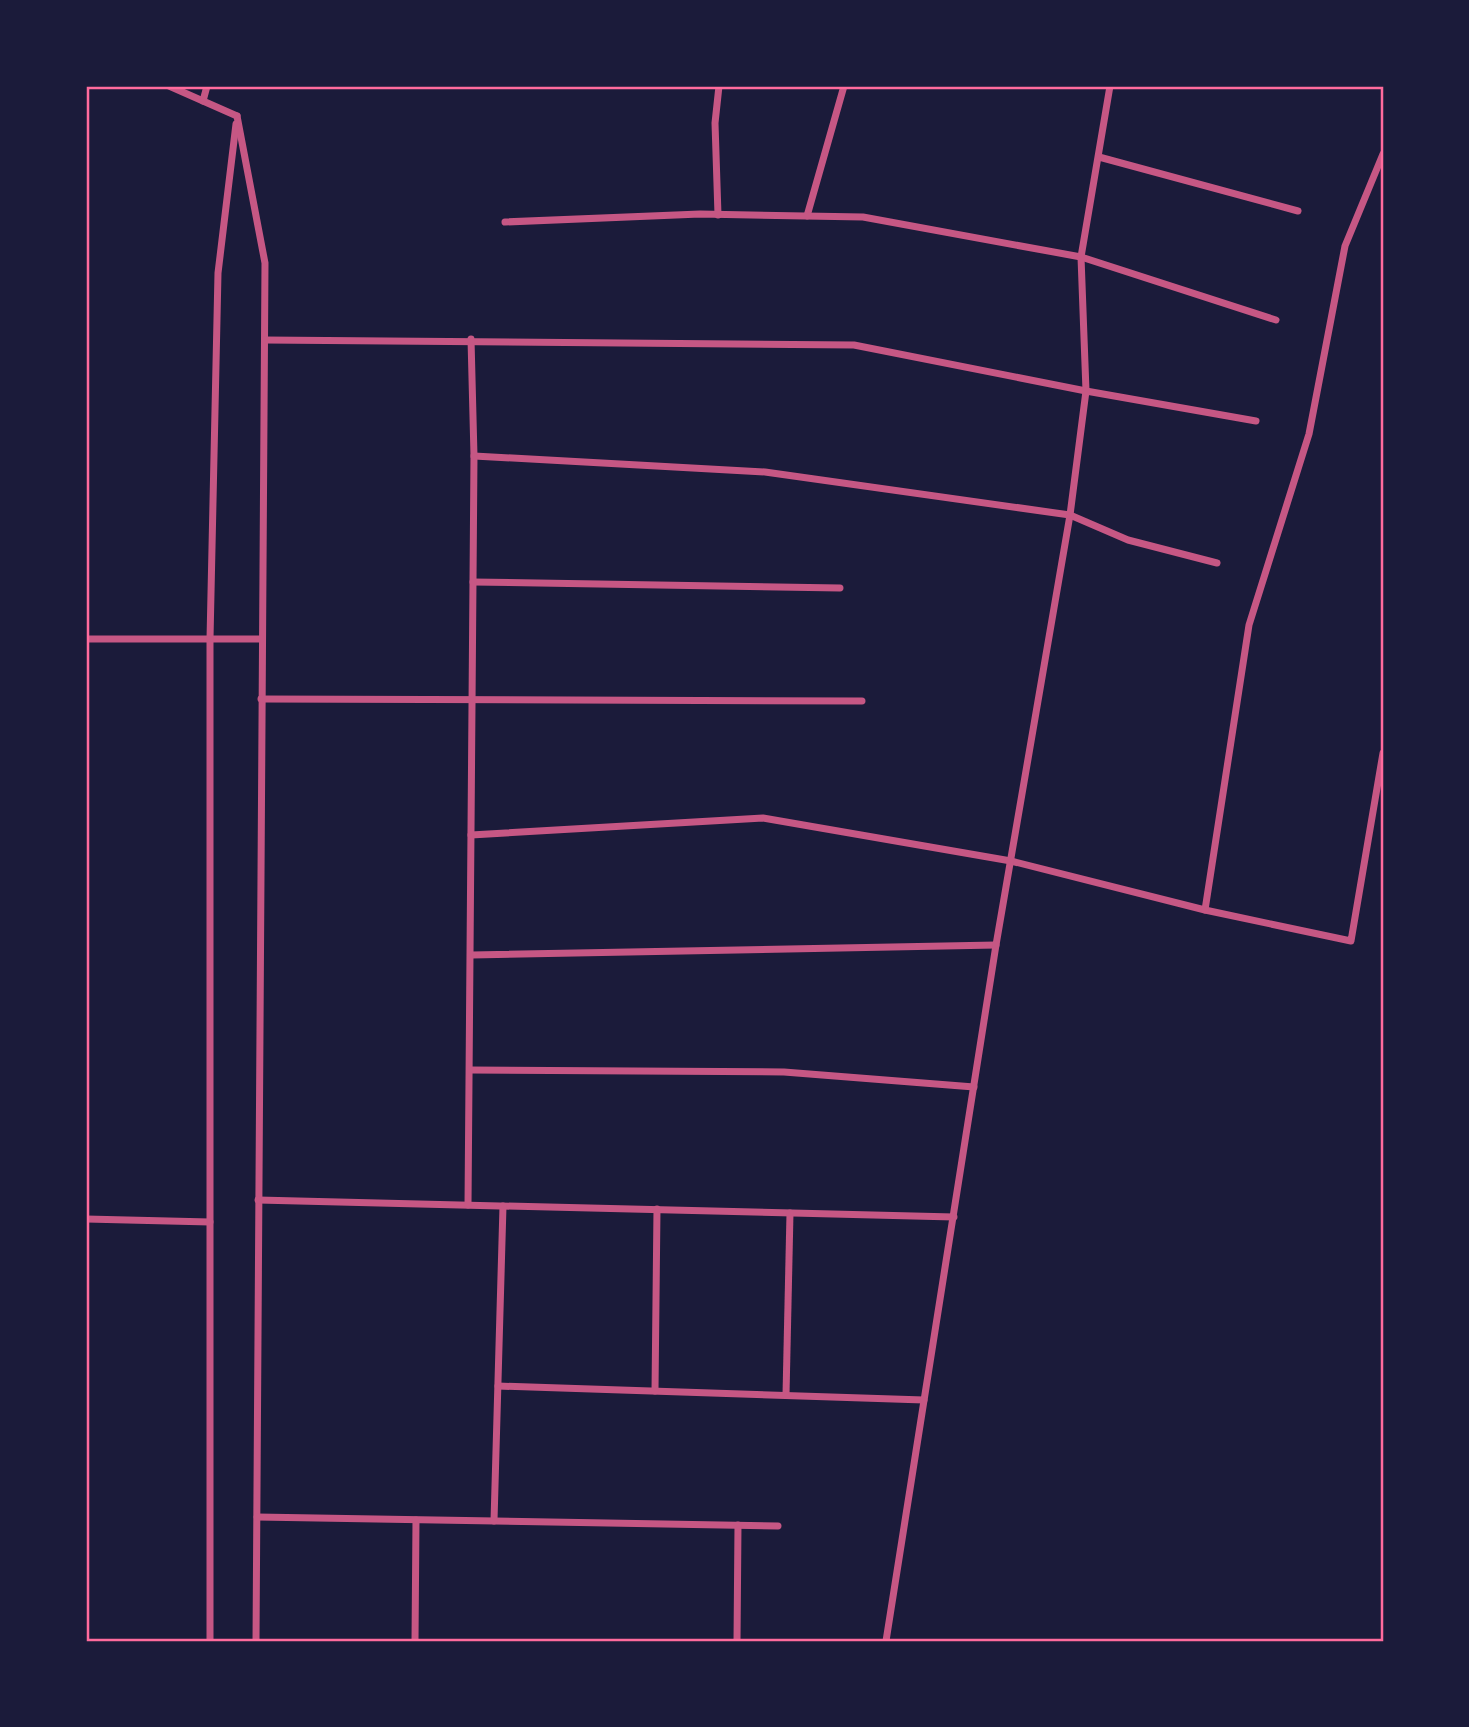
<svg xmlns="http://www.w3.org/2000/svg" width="1469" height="1727" viewBox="0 0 1469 1727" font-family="'Noto Sans',sans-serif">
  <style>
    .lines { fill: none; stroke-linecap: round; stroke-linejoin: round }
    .minor { stroke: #c65784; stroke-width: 7 }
    .neatline { fill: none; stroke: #ff6b9d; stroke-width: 2.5 }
  </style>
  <rect width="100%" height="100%" fill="#1b1b3a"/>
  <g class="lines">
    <g class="minor">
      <path d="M169,86L237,116"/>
      <path d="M203,101L207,86"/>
      <path d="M237,116L265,263L256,1641"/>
      <path d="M1099,157L1298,211"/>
      <path d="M718,215L715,123L719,86"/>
      <path d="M807,216L844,86"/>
      <path d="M505,222L700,214L863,217L1081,257L1276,320"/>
      <path d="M265,340L854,345L1086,391L1256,421"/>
      <path d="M474,456L765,472L1070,515L1128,540L1217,563"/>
      <path d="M473,582L840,588"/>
      <path d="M86,639H261"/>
      <path d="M261,699L862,701"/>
      <path d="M471,835L763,818L1011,861L1205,910L1351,941L1383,753"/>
      <path d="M1205,910L1249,625L1309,434L1345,246L1383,154"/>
      <path d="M472,955L996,945"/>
      <path d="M470,1070L784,1072L974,1087"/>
      <path d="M258,1200L954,1217"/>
      <path d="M468,1205L474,456L471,339"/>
      <path d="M86,1219L210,1222"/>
      <path d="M498,1386L924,1400"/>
      <path d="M655,1391L657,1209"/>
      <path d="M786,1395L790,1213"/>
      <path d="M257,1517L778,1526"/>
      <path d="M494,1521L503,1206"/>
      <path d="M210,1641V639L218,273L236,124"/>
      <path d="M415,1641L416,1520"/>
      <path d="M737,1641L738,1525"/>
      <path d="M886,1641L996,945L1070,515L1086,391L1081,257L1110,86"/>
    </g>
  </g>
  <rect width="1469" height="1727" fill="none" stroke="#1b1b3a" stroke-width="175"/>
  <rect x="88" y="88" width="1294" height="1552" class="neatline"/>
</svg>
